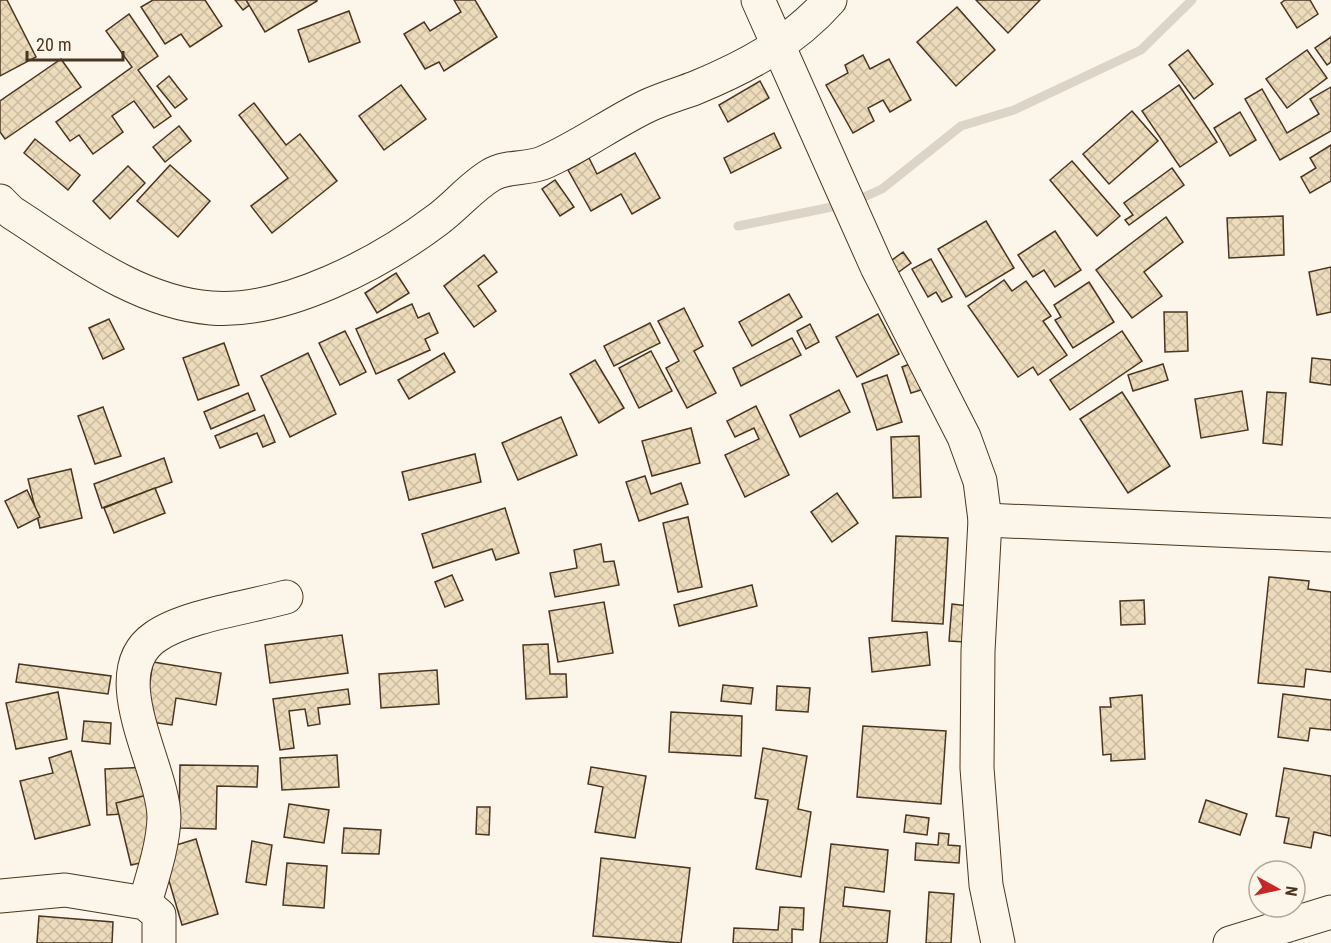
<svg xmlns="http://www.w3.org/2000/svg" width="1331" height="943" viewBox="0 0 1331 943" font-family="'Roboto Condensed',sans-serif">
  <style>
    .lines { fill: none; stroke-linecap: round; stroke-linejoin: round }
    .stream { stroke: #dcd4c6; stroke-width: 9 }
    .building { fill: url(#building-cross-hatch); stroke: #4a3520; stroke-width: 1.5 }
    .minor-casing { stroke: #4a3520; stroke-width: 35 }
    .minor { stroke: #fbf6e9; stroke-width: 33 }
  </style>
  <defs>
    <pattern id="building-cross-hatch" width="8" height="8" patternUnits="userSpaceOnUse" patternTransform="scale(1.5)"><rect width="8" height="8" fill="#ecdcbc"/><path d="M0 0l8 8M0 8l8-8" fill="none" stroke="#ccbda1"/></pattern>
  </defs>
  <rect width="100%" height="100%" fill="#fbf6e9"/>
  <g class="lines">
    <g class="stream">
      <path d="M855,201L882,189L961,126L1014,110L1141,50L1192,0"/>
      <path d="M738,226L842,205"/>
    </g>
  </g>
  <g class="building">
    <path d="M0,0H7L36,57L0,76Z"/>
    <path d="M153,0H205L222,26L190,47L181,34L165,44L141,7Z"/>
    <path d="M235,0H256L243,10Z"/>
    <path d="M246,0H317V1L265,32Z"/>
    <path d="M454,0H475L497,37L444,71L439,62L425,69L404,34L424,22L430,31L461,12Z"/>
    <path d="M976,0H1040L1008,33Z"/>
    <path d="M1285,0H1310L1318,14L1297,28L1281,3Z"/>
    <path d="M957,7L995,50L956,86L917,42Z"/>
    <path d="M349,11L360,42L309,62L298,30Z"/>
    <path d="M129,14L158,56L138,70L171,116L154,128L134,101L112,116L123,132L93,154L79,135L70,141L56,122L132,67L106,31Z"/>
    <path d="M1331,37V62L1327,65L1315,48Z"/>
    <path d="M1188,50L1213,84L1194,99L1169,65Z"/>
    <path d="M1307,50L1327,78L1287,108L1266,79Z"/>
    <path d="M863,55L870,69L889,59L911,100L890,112L883,100L868,108L874,121L853,133L826,85L848,73L845,65Z"/>
    <path d="M61,59L81,87L5,139L0,132V101Z"/>
    <path d="M169,76L187,99L175,108L157,86Z"/>
    <path d="M760,81L769,98L728,122L719,105Z"/>
    <path d="M401,85L426,119L384,150L359,116Z"/>
    <path d="M1179,85L1217,142L1180,167L1142,111Z"/>
    <path d="M1331,87V131L1280,160L1245,99L1262,89L1287,133L1319,114L1310,99Z"/>
    <path d="M254,103L286,145L300,134L337,181L272,233L251,206L288,178L239,115Z"/>
    <path d="M1132,111L1158,141L1109,184L1083,154Z"/>
    <path d="M1240,112L1256,140L1230,156L1214,128Z"/>
    <path d="M179,126L191,141L165,162L153,147Z"/>
    <path d="M774,133L781,148L731,173L724,158Z"/>
    <path d="M35,139L80,175L68,190L24,153Z"/>
    <path d="M1331,145V181L1310,193L1301,177L1316,168L1310,158Z"/>
    <path d="M635,153L660,198L632,214L621,194L591,211L568,170L589,158L597,174Z"/>
    <path d="M1072,161L1120,216L1097,236L1050,180Z"/>
    <path d="M170,165L210,201L178,237L137,201Z"/>
    <path d="M128,166L145,183L110,219L93,201Z"/>
    <path d="M1172,168L1184,185L1129,225L1125,220L1133,215L1124,203Z"/>
    <path d="M555,180L574,207L560,216L542,189Z"/>
    <path d="M1283,216L1284,255L1229,258L1227,218Z"/>
    <path d="M1166,217L1183,242L1144,272L1162,296L1132,318L1096,270Z"/>
    <path d="M986,221L1014,268L966,297L938,249Z"/>
    <path d="M1055,231L1081,270L1055,287L1044,270L1033,277L1018,255Z"/>
    <path d="M903,252L911,263L896,274L888,263Z"/>
    <path d="M484,255L497,272L478,286L496,311L474,327L444,286Z"/>
    <path d="M931,259L952,297L942,302L936,292L928,297L912,269Z"/>
    <path d="M1331,267V312L1317,315L1309,272Z"/>
    <path d="M396,273L409,293L377,313L365,293Z"/>
    <path d="M1004,280L1012,291L1026,281L1051,316L1043,321L1067,355L1038,375L1033,367L1018,377L968,306Z"/>
    <path d="M1089,282L1114,322L1073,348L1055,320L1061,317L1054,305Z"/>
    <path d="M789,294L802,317L752,346L739,322Z"/>
    <path d="M412,304L418,318L429,313L438,333L425,339L430,350L376,374L356,329Z"/>
    <path d="M684,308L703,346L694,351L716,393L687,408L666,368L679,361L658,321Z"/>
    <path d="M1164,312H1187L1188,351L1165,352Z"/>
    <path d="M878,314L899,354L857,377L836,337Z"/>
    <path d="M109,319L124,349L103,359L89,328Z"/>
    <path d="M650,323L660,343L614,366L604,346Z"/>
    <path d="M810,324L819,342L806,349L797,331Z"/>
    <path d="M345,331L366,372L340,385L319,343Z"/>
    <path d="M1122,331L1142,361L1070,410L1050,380Z"/>
    <path d="M792,338L801,355L741,386L733,368Z"/>
    <path d="M224,343L239,385L198,400L183,358Z"/>
    <path d="M651,351L672,391L639,408L619,368Z"/>
    <path d="M308,353L336,414L290,437L261,376Z"/>
    <path d="M444,353L455,372L409,399L398,380Z"/>
    <path d="M1312,358L1331,360V385L1310,382Z"/>
    <path d="M595,360L624,408L599,423L570,374Z"/>
    <path d="M915,362L924,389L911,393L902,367Z"/>
    <path d="M1163,364L1168,380L1133,391L1128,375Z"/>
    <path d="M887,375L902,422L877,430L862,384Z"/>
    <path d="M839,390L850,412L800,437L790,415Z"/>
    <path d="M1242,391L1248,430L1201,438L1195,399Z"/>
    <path d="M1122,392L1170,466L1128,493L1080,419Z"/>
    <path d="M1267,392L1286,393L1282,445L1263,443Z"/>
    <path d="M248,393L255,410L211,429L204,412Z"/>
    <path d="M756,406L789,475L745,497L725,455L759,439L754,428L735,437L727,421Z"/>
    <path d="M103,407L121,456L95,464L78,416Z"/>
    <path d="M264,415L275,442L263,447L257,433L220,448L215,436Z"/>
    <path d="M561,417L577,455L518,480L502,443Z"/>
    <path d="M691,428L700,463L652,476L642,441Z"/>
    <path d="M919,436L921,497L893,498L891,437Z"/>
    <path d="M475,454L481,482L409,500L402,472Z"/>
    <path d="M164,458L172,482L102,508L94,484Z"/>
    <path d="M71,469L82,518L40,528L28,479Z"/>
    <path d="M645,476L651,494L681,483L688,504L639,521L626,482Z"/>
    <path d="M155,488L165,513L114,533L104,508Z"/>
    <path d="M27,490L40,517L18,528L5,501Z"/>
    <path d="M837,493L858,523L832,542L811,512Z"/>
    <path d="M505,508L519,553L496,560L492,549L433,568L422,534Z"/>
    <path d="M688,517L702,587L678,592L663,523Z"/>
    <path d="M896,536L948,538L943,624L892,621Z"/>
    <path d="M601,544L604,562L614,561L619,585L555,597L550,573L577,568L574,550Z"/>
    <path d="M452,575L463,600L445,607L435,582Z"/>
    <path d="M1269,577L1309,581L1308,589L1331,592V672L1306,669L1304,687L1258,683Z"/>
    <path d="M752,585L757,606L679,626L674,605Z"/>
    <path d="M1144,600L1145,624L1121,625L1120,601Z"/>
    <path d="M604,602L613,653L558,662L549,611Z"/>
    <path d="M952,604L968,606L965,642L949,641Z"/>
    <path d="M927,632L930,665L872,672L869,638Z"/>
    <path d="M342,635L348,673L270,683L265,645Z"/>
    <path d="M548,644L550,674H566L567,697L526,699L523,645Z"/>
    <path d="M153,662L221,673L216,705L176,698L172,725L144,721Z"/>
    <path d="M19,664L111,676L108,694L16,682Z"/>
    <path d="M437,670L439,704L381,708L379,674Z"/>
    <path d="M723,685L753,688L751,704L721,701Z"/>
    <path d="M777,686L810,688L808,712L776,710Z"/>
    <path d="M348,689L350,704L318,708L320,724L308,726L305,709L289,711L294,748L280,750L273,699Z"/>
    <path d="M58,692L67,739L16,749L6,703Z"/>
    <path d="M1283,694L1331,700V730L1310,728L1308,741L1278,737Z"/>
    <path d="M1142,695L1145,759L1111,761V754L1103,755L1100,707H1111L1110,698Z"/>
    <path d="M671,712L742,716L741,756L669,752Z"/>
    <path d="M84,721L111,723L110,744L82,741Z"/>
    <path d="M863,726L946,731L941,804L857,797Z"/>
    <path d="M763,748L807,756L798,809L811,812L801,877L756,869L768,800L755,798Z"/>
    <path d="M71,751L90,825L35,839L20,781L53,773L49,758Z"/>
    <path d="M337,755L339,787L282,790L280,758Z"/>
    <path d="M180,765L258,766L257,787L217,786L216,829L179,828Z"/>
    <path d="M149,767L152,812L107,815L105,769Z"/>
    <path d="M591,767L646,776L635,838L595,832L603,787L588,784Z"/>
    <path d="M1284,768L1331,776V836L1314,832L1311,848L1284,843L1289,818L1276,816Z"/>
    <path d="M151,794L166,857L131,865L116,803Z"/>
    <path d="M1206,800L1247,814L1240,835L1199,822Z"/>
    <path d="M289,804L329,810L324,843L284,837Z"/>
    <path d="M477,807H490L489,835L476,834Z"/>
    <path d="M906,815L929,818L927,835L904,832Z"/>
    <path d="M344,828L381,830L379,854L342,853Z"/>
    <path d="M939,833L949,834L948,845L960,846L959,863L915,860L916,843L938,845Z"/>
    <path d="M196,839L218,914L182,925L160,850Z"/>
    <path d="M252,841L272,845L266,885L246,882Z"/>
    <path d="M831,844L888,850L884,892L845,887L843,906L890,911L887,943H820Z"/>
    <path d="M601,858L690,868L681,943L593,936Z"/>
    <path d="M287,863L327,866L324,908L283,905Z"/>
    <path d="M929,892L954,894L951,943H926Z"/>
    <path d="M780,907L804,908L803,930L792,929V943H733L734,928L778,930Z"/>
    <path d="M39,916L113,922L112,943H37Z"/>
  </g>
  <g class="lines">
    <g class="minor-casing">
      <g id="minor">
        <path d="M758,0L877,267L964,437L980,481L985,520L978,651L977,768L986,885L998,943"/>
        <path d="M0,201L11,212C72,251 136,302 211,308C284,314 380,263 437,220C456,206 471,187 491,175C508,165 528,170 545,162C581,146 612,123 647,106C662,99 679,94 695,88C746,67 793,42 830,0"/>
        <path d="M985,520L1331,535"/>
        <path d="M0,896L65,890L145,903L159,915V943"/>
        <path d="M145,903C153,875 163,846 164,818C164,768 101,674 155,637C184,616 250,607 286,597"/>
        <path d="M1230,943L1331,912"/>
      </g>
    </g>
    <use href="#minor" class="minor"/>
  </g>
  <g transform="translate(1277 889) rotate(98)"><circle r="28" fill="#fbf6e9" stroke="#b4a999" stroke-width="1.5"/>
  <path d="M0-4.5L10 22L0 15L-10 22Z" fill="#c62828"/>
  <text y="-9" font-size="16" font-weight="bold" text-anchor="middle" fill="#4a3520">N</text>
  </g>
  <path d="M27 51v9h96v-9" fill="none" stroke="#4a3520" stroke-width="3"/>
  <text x="36" y="51" font-size="18" fill="#4a3520" stroke="#fbf6e9" stroke-width="4.5" paint-order="stroke">20 m</text>
</svg>
